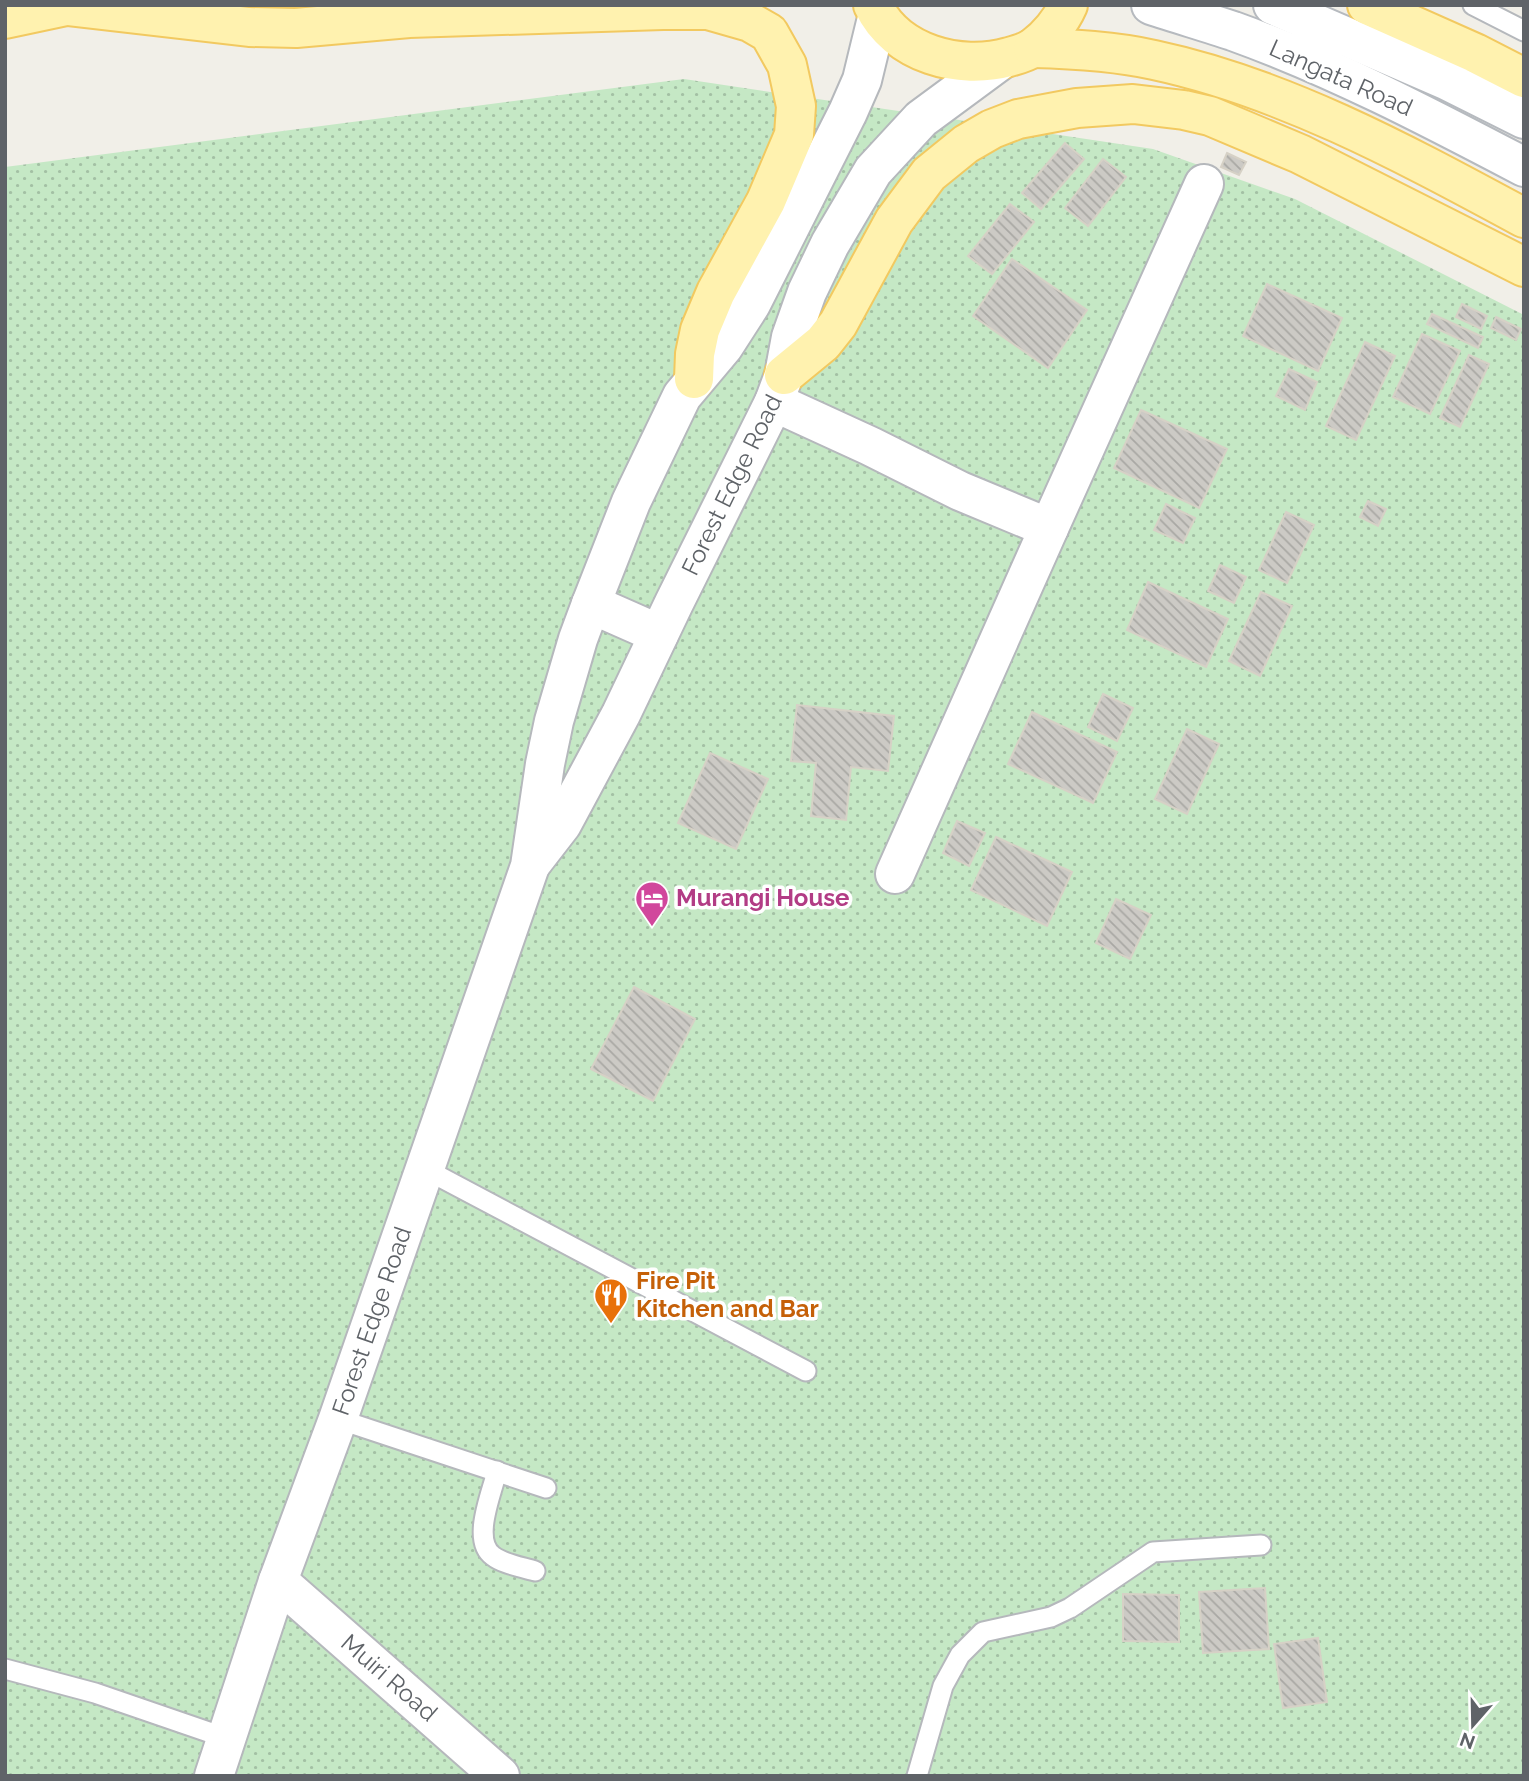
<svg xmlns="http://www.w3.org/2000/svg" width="1529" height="1781" viewBox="0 0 1529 1781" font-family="Raleway,sans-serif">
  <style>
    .garden { fill: url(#garden-dots) }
    .building { fill: url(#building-back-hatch); stroke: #d6d1c6; stroke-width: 2 }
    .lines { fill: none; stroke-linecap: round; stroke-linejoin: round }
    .service-casing { stroke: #b5b8bc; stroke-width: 23 }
    .minor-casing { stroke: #b5b8bc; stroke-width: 42 }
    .secondary-casing { stroke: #b6babf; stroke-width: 42 }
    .primary-casing { stroke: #f2c960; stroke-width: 42 }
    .service { stroke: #fff; stroke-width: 19 }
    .minor { stroke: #fff; stroke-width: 38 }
    .secondary { stroke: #fff; stroke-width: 38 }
    .primary { stroke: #fff2af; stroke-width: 38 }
    .labels { text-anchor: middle; stroke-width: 7; stroke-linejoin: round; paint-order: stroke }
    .street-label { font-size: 24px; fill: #5f6368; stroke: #fff }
    .hotel-label { font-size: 24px; font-weight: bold; fill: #b23c85; stroke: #fff; text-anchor: start }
    .food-label { font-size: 24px; font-weight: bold; fill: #c56008; stroke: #fff; text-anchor: start }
  </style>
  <defs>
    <pattern id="garden-dots" width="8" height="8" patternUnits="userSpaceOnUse" patternTransform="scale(1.75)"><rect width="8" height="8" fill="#c5e8c5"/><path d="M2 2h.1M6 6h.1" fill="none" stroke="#a3c0a4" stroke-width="1.8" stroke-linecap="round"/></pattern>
    <pattern id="building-back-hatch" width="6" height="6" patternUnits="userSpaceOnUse" patternTransform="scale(1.75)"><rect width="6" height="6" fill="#cccac5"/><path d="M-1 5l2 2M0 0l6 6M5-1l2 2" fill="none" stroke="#a9a8a4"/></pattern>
  </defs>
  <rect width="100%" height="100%" fill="#f1efe8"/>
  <path class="garden" d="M684,79L1153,149L1295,199L1524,315V1776H5V167Z"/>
  <g class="building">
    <path d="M1065,143L1084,159L1041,209L1022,193Z"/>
    <path d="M1227,153L1246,162L1239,175L1221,167Z"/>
    <path d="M1103,159L1126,177L1088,226L1065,208Z"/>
    <path d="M1010,204L1034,222L992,274L968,256Z"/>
    <path d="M1012,259L1087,310L1048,368L973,316Z"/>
    <path d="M1267,284L1342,318L1318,371L1243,336Z"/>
    <path d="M1462,304L1487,316L1481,329L1456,317Z"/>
    <path d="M1432,314L1483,337L1478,348L1427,324Z"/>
    <path d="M1496,317L1521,329L1516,340L1491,328Z"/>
    <path d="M1422,334L1460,351L1430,414L1393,397Z"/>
    <path d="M1365,342L1395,356L1356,440L1326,426Z"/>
    <path d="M1469,355L1489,364L1460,427L1440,418Z"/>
    <path d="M1289,369L1317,382L1305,410L1276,396Z"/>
    <path d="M1141,410L1227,449L1199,508L1114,468Z"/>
    <path d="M1368,501L1386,509L1378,526L1360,517Z"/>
    <path d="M1166,504L1195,518L1183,543L1154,530Z"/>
    <path d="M1286,512L1314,525L1287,583L1259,570Z"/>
    <path d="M1220,565L1246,577L1234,603L1208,591Z"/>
    <path d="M1148,582L1228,619L1206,667L1127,630Z"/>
    <path d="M1261,592L1292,606L1260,676L1229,661Z"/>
    <path d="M1103,694L1133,708L1117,741L1088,727Z"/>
    <path d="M797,705L894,716L888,771L851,767L846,820L811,816L816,763L791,761Z"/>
    <path d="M1032,712L1117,752L1093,803L1008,764Z"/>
    <path d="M1187,729L1219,744L1187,814L1155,799Z"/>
    <path d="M710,753L768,779L736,849L678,823Z"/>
    <path d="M957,821L985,833L969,866L943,853Z"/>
    <path d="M996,837L1072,872L1047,926L971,890Z"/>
    <path d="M1116,899L1151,915L1130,959L1096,943Z"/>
    <path d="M634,987L695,1019L653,1101L591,1069Z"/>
    <path d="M1265,1588L1269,1649L1203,1653L1199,1592Z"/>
    <path d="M1123,1594L1179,1595V1642L1123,1641Z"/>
    <path d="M1318,1638L1327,1702L1283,1708L1274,1644Z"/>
  </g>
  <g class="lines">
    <g class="service-casing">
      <g id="service">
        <path d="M1473,5L1524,31"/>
        <path d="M425,1169L806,1371"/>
        <path d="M338,1419L546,1488"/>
        <path d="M497,1471C492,1493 471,1540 493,1556C503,1564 522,1567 535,1571"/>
        <path d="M5,1669L95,1693L226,1738"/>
        <path d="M917,1776L943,1686L960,1655L983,1632L1051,1617L1070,1608L1153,1552L1261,1545"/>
      </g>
    </g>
    <g class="minor-casing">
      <g id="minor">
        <path d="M774,402L870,446L960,491L1049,528L1204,184"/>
        <path d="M591,604L659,634"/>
        <path d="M531,864L562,824L621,714L674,603L774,402L784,375L791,337L807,292L830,244L873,171L921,119L1001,60"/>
        <path d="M895,874L1049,528"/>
        <path d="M278,1581L500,1776"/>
        <path d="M214,1776L278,1581L338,1419L530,866L545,764L554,721L578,639L591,604L631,502L682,396L724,346L751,304L848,112L862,80L878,14"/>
      </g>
    </g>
    <g class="secondary-casing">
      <g id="secondary">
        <path d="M1151,5C1178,14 1206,22 1233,31C1333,67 1429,117 1524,167"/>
        <path d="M1273,5L1446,80L1524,119"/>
      </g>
    </g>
    <g class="primary-casing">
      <g id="primary">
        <path d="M873,5C896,54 960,71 1009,57C1017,55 1027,52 1034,47C1048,37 1061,21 1068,5"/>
        <path d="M1367,5L1475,53L1524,78"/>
        <path d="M67,6L249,27L296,28L409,18L663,10H708L750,22L769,33L787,65L796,106L794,135L766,201L716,292L700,330L695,354L694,379"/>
        <path d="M5,19L71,5"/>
        <path d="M1033,48C1073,49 1114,51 1154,60C1285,88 1407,155 1524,218"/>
        <path d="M784,375L823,343L838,324L894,221L929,174L966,144L992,129L1018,119L1077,108L1133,104L1184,110L1210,116L1300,154L1524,267"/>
      </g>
    </g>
    <use href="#service" class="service"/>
    <use href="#minor" class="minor"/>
    <use href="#secondary" class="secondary"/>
    <use href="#primary" class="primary"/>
  </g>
  <defs>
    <g id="hotel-pin" transform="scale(1.75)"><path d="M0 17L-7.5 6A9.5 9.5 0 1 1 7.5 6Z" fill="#d1479c" stroke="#fff"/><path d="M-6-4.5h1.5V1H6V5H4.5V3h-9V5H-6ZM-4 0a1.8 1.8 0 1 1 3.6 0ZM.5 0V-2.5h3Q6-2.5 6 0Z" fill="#fff"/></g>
    <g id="restaurant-pin" transform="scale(1.75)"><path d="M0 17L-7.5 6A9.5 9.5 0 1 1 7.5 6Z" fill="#e8710a" stroke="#fff"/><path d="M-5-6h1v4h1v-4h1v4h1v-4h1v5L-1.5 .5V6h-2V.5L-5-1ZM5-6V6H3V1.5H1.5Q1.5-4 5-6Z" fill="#fff"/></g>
  </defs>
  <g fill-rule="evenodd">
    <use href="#hotel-pin" x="652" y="898"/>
    <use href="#restaurant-pin" x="611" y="1295"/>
  </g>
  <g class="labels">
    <g class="street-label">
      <text transform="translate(1341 78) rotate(24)" y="8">Langata Road</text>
      <text transform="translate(732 485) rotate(-64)" y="8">Forest Edge Road</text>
      <text transform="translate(372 1321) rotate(-71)" y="8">Forest Edge Road</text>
      <text transform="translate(389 1678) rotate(41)" y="8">Muiri Road</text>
    </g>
    <g class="hotel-label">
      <text x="676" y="906">Murangi House</text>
    </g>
    <g class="food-label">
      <text x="636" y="1289">Fire Pit<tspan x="636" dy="28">Kitchen and Bar</tspan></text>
    </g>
  </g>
  <rect width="1529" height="1781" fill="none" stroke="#5f6368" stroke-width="14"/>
  <g transform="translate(1473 1725) rotate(200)" stroke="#ffffff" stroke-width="5" paint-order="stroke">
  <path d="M0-5L12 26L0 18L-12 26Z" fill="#5f6368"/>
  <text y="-10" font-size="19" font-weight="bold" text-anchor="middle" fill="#5f6368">N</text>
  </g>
</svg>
